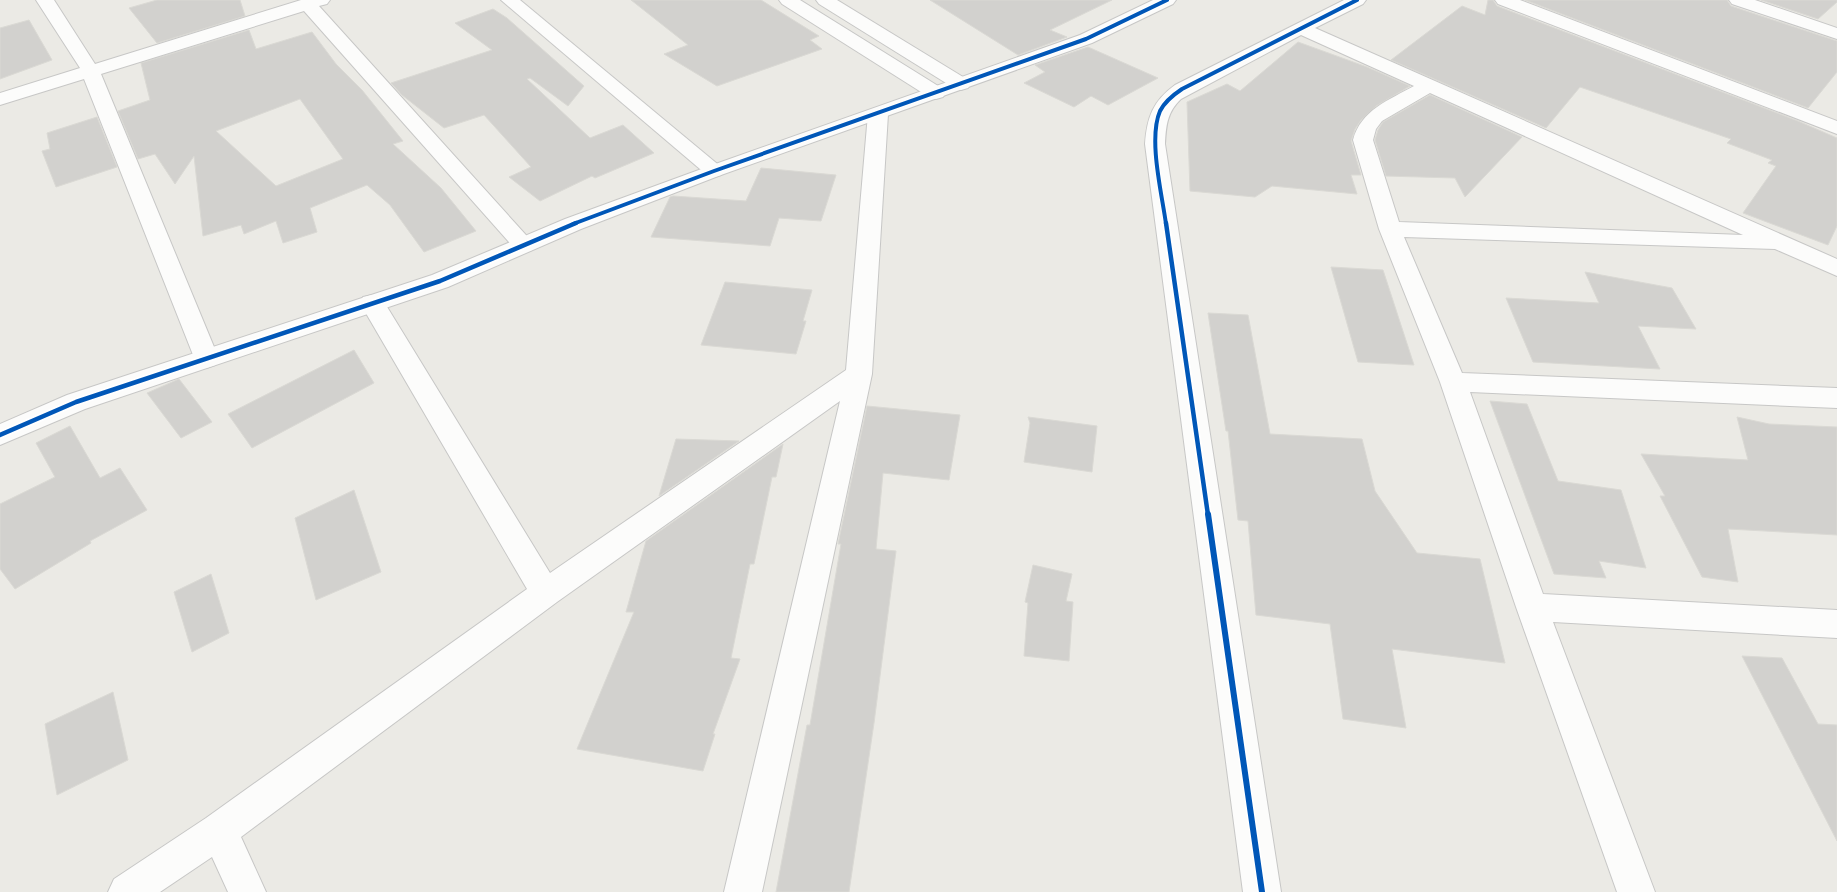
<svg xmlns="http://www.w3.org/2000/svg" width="1837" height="892" viewBox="0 0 1837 892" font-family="Montserrat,sans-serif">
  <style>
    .building { fill: #d2d1ce; stroke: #dad9d4; fill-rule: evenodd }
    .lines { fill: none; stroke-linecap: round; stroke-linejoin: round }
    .minor-casing { stroke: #c7c7c6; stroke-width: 2 }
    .tertiary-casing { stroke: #c7c7c6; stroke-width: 2 }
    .minor { fill: #fcfcfb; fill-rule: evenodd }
    .tertiary { fill: #fcfcfb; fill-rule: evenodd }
    .cycleway-far2-casing { stroke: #fff; stroke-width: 6 }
    .cycleway-far1-casing { stroke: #fff; stroke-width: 8 }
    .cycleway-casing { stroke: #fff; stroke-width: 9 }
    .cycleway-far2 { stroke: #0057b8; stroke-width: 4 }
    .cycleway-far1 { stroke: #0057b8; stroke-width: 4.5 }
    .cycleway { stroke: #0057b8; stroke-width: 6 }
  </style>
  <rect width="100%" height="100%" fill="#ebeae5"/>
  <g class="building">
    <path d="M157,0H240L245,16L157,43L129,8Z"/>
    <path d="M631,0H761L819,36L810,40L822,49L717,86L664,54L688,45Z"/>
    <path d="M930,0H1112L1050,30L1067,37L1018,55Z"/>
    <path d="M1488,0H1493L1497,6L1798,121L1837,138V226L1828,245L1743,213L1776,166L1768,163L1772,160L1727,143L1731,139L1580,87L1546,128L1391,60L1462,6L1485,15Z"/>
    <path d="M1525,0H1727L1731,6L1837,41V72L1808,108Z"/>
    <path d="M1761,0H1837V2L1818,19Z"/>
    <path d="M493,9L507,18L584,86L568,106L530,78L527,79L590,138L623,125L654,153L595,178L592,176L540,201L509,177L531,167L484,115L444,128L402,95L391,83L492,50L455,23Z"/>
    <path d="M29,20L52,60L0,79V28Z"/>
    <path d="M249,30L256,49L312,32L336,64L362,90L403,141L393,144L441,188L476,231L424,252L390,205L367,185L310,208L317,232L283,243L276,221L244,234L241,225L203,236L194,156L175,184L155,154L138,159L118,111L150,100L141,63ZM300,99L343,159L276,186L216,131Z"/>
    <path d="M1298,42L1367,67L1410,86L1376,106L1361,120L1355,129L1351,141L1361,175H1351L1357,194L1272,186L1255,197L1190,191L1187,102L1227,84L1240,91Z"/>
    <path d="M1088,47L1158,78L1108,105L1091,96L1074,107L1024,83L1045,72L1035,65Z"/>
    <path d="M1430,95L1522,137L1465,197L1455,178L1386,176L1375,140L1378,130L1383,122Z"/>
    <path d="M97,117L117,167L56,187L42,151L50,149L47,133Z"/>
    <path d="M761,168L836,175L821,221L779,218L770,246L651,237L670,197L673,196L746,201Z"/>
    <path d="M1331,267L1383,270L1414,365L1358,362Z"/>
    <path d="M1585,272L1672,288L1696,329L1638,326L1660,369L1533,362L1506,298L1599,303Z"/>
    <path d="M725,282L812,290L803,321H806L796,354L701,345Z"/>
    <path d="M1208,313L1248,315L1270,434L1362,439L1375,491L1417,553L1480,559L1505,663L1392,649L1406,728L1343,719L1330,624L1256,615L1248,521L1238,520L1228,431H1226Z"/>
    <path d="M354,350L374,383L252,448L228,414Z"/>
    <path d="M179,379L212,422L181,438L147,393Z"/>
    <path d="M1490,401L1527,404L1558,481L1621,490L1646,568L1599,561L1606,578L1554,574Z"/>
    <path d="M867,406L960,415L949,480L883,473L876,549L896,551L874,723L849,892H776L807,725H810L841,544H838Z"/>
    <path d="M1028,417L1097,426L1092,472L1024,462L1030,423Z"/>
    <path d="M1737,417L1769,424L1837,427V535L1728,529L1738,582L1702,577L1660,496H1665L1641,454L1748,460Z"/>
    <path d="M70,426L100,478L120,468L147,510L90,541L91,543L15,589L0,569V504L55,477L36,443Z"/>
    <path d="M676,439L739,441L659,496Z"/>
    <path d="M783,444L776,477H772L754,564H750L731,658L740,659L713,734H715L703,771L577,749L634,612H626L646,541Z"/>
    <path d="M354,490L381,572L316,600L295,518Z"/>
    <path d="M1033,565L1072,574L1066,601L1073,602L1069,661L1024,656L1028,603L1025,602Z"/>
    <path d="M211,574L229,633L192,652L174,592Z"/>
    <path d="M1742,656L1782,658L1818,724L1837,725V841Z"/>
    <path d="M113,692L128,760L57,795L45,724Z"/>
  </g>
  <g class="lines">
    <g class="minor-casing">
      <g id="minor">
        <path d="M36,0H54L95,64L301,0H330L327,4L319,6L535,245L532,250L524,252L516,250L304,11L101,74L219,359L215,365L206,368L197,365L84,79L0,105V93L80,68Z"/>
        <path d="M501,0H520L721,167L725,171L721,175L714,177L707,175Z"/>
        <path d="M779,0H800L943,89L946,93L943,97L936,99L929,97L782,4Z"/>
        <path d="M816,0H837L968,80L971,84L968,88L961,90L954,88L819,4Z"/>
        <path d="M1344,0H1366L1363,4L1315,28L1837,259V276L1775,249L1404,237L1462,373L1837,388V408L1470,392L1543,594L1837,610V638L1553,622L1655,892H1617L1516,607L1440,382L1379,229L1353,140C1361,110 1389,100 1414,86L1301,35L1181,99C1167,112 1166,126 1165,144L1281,892H1243L1145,144C1147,117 1153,101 1175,85ZM1430,93L1743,235L1399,222L1373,140L1376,129L1382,121Z"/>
        <path d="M1495,0H1520L1837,121V134L1498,4Z"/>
        <path d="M1729,0H1755L1837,28V39L1732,4Z"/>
        <path d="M878,108L885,110L888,114L872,374L762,892H724L840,401L557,602L241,837L266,892H228L212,857L160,892H108L114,879L206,818L527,589L360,303L363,297L372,295L381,297L550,573L846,370L868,114L871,110Z"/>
      </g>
    </g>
    <g class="tertiary-casing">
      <path id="tertiary" d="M1153,0H1176L1173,4L1092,43L721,175L581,229L448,287L85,409L0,445V424L67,395L432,275L565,219L707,167L1080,35Z"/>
    </g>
    <use href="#minor" class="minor"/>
    <use href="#tertiary" class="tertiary"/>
    <g class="cycleway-far2-casing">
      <g id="cycleway-far2">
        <path d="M573,224L714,171L1086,39L1167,0"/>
        <path d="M1166,224C1162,194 1148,139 1160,111C1165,101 1173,95 1182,89L1357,0"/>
      </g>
    </g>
    <g class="cycleway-far1-casing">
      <g id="cycleway-far1">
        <path d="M1166,223L1208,515"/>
        <path d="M0,435L76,402L440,281L576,223"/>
      </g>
    </g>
    <g class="cycleway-casing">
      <path id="cycleway" d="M1208,514L1262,892"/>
    </g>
    <use href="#cycleway-far2" class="cycleway-far2"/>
    <use href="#cycleway-far1" class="cycleway-far1"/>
    <use href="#cycleway" class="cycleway"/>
  </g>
</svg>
